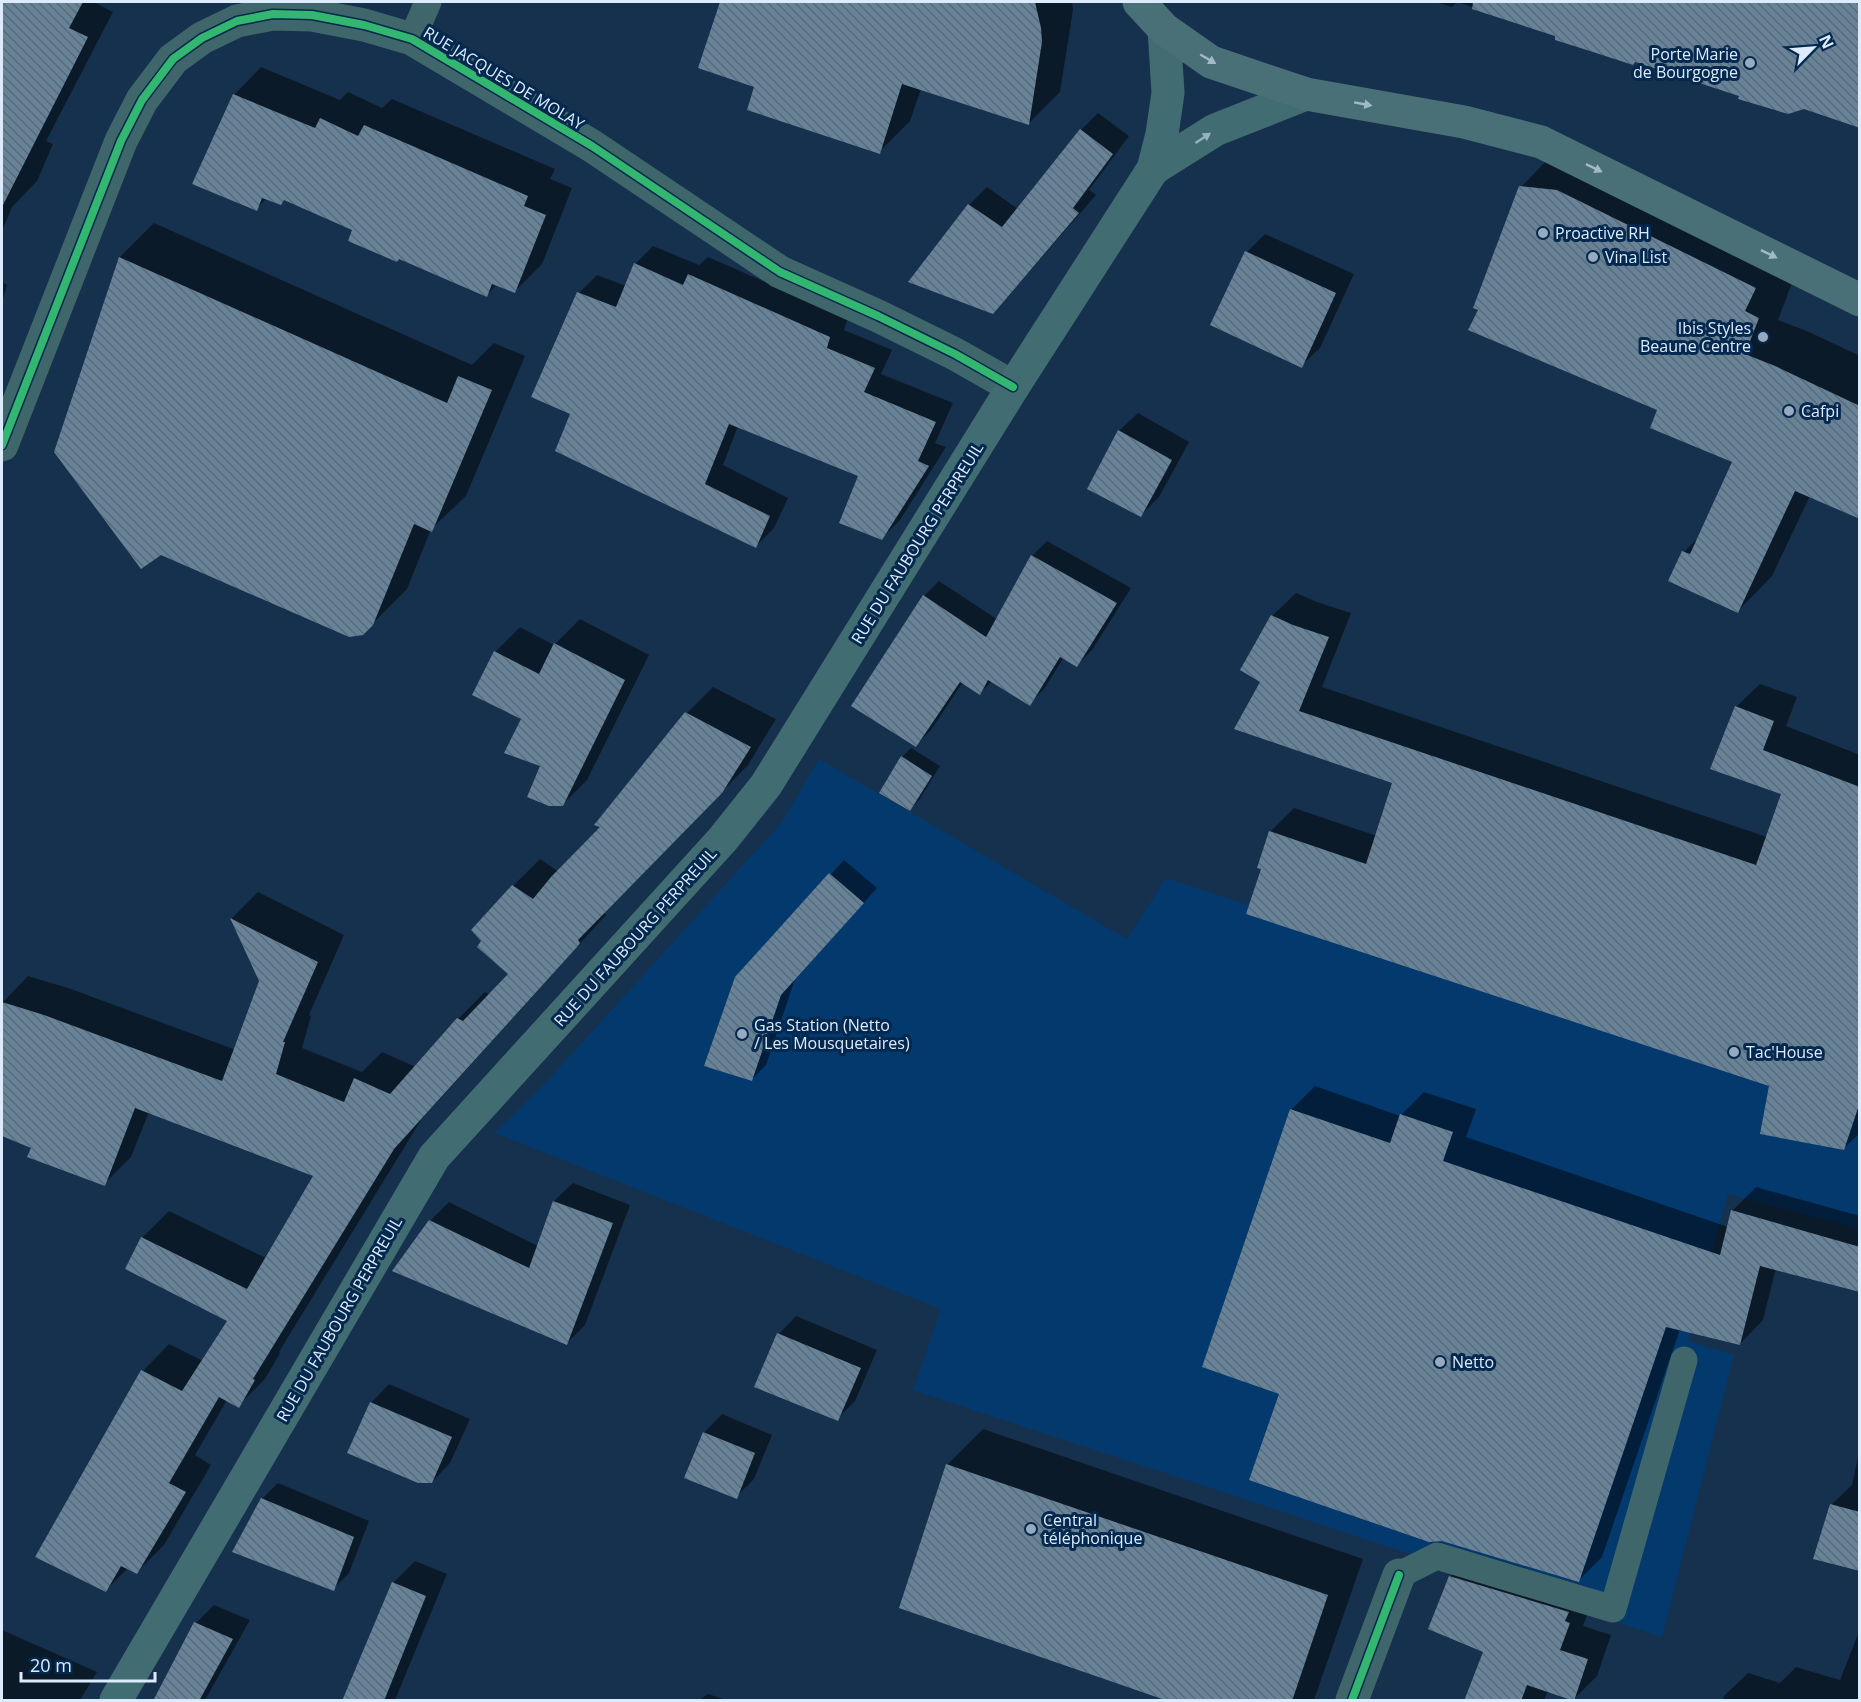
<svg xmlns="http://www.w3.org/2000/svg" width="1861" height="1702" viewBox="0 0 1861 1702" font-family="'Open Sans',sans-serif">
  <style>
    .built { fill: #04396d }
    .shadow { fill: #0007 }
    .building { fill: url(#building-back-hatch) }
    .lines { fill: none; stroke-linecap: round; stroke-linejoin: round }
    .service { stroke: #3f676b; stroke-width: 27 }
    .minor { stroke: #3f676b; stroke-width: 33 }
    .secondary { stroke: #416c71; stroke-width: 33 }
    .primary { stroke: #496f77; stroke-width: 33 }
    .cycleway-casing { stroke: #04284e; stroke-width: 11 }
    .cycleway { stroke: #33b770; stroke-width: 8 }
    .oneway { fill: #a1b9c8 }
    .oneway2 { fill: #96b2bf }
    .poi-dot { fill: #97aac0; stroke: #04284e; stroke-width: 2 }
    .labels { text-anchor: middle; stroke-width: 6; stroke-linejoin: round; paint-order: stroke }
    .poi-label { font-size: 16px; fill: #dcebfe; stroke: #04284e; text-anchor: start }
    .street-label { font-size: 16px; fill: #dcebfe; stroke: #04284e }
  </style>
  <defs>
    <pattern id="building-back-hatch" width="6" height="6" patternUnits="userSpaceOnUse" patternTransform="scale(1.5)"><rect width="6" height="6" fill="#688398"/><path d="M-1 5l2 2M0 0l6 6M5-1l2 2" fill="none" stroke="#596b7a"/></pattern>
  </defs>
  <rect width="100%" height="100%" fill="#16314d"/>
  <path class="built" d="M819,759L1127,939L1166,878L1859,1104V1229L1728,1194L1688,1341L1734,1355L1662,1637L913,1390L941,1309L495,1133L549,1079L782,822Z"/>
  <g class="shadow">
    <path d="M2,2H94L113,12L46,141L53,144L37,181L12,207L2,231Z"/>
    <path d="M721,2H1072L1073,10L1060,92L1029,123L921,89L910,121L879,152L756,86L700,67Z"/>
    <path d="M1436,2H1860V126L1804,108L1741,96L1457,2L1452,7Z"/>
    <path d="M261,67L340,100L348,92L382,108L392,99L555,169L550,179L572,188L542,264L515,291L497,284L487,295L354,229L285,199L267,198L256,209L234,95Z"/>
    <path d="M1098,113L1129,136L1089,190L1096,195L1010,294L993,312L911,281L969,205L987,187L1018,209L1081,130Z"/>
    <path d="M1555,152L1792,283L1778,320L1809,332L1860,356V518L1810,496L1772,576L1738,611L1684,552L1701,535L1734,461L1659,409L1480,309L1521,187Z"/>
    <path d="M154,223L472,365L494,343L525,356L466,496L431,529L407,589L362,634L56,451L120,257Z"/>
    <path d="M1265,234L1354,274L1320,348L1301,366L1247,252Z"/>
    <path d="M653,246L699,265L708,257L848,318L844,330L892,350L881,374L953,403L935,443L946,447L900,520L882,538L860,475L738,426L723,465L788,498L774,528L756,546L572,414L579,293L597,275L626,286L635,264Z"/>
    <path d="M2,282L7,285L2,302Z"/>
    <path d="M1138,413L1189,442L1159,497L1141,515L1119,431Z"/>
    <path d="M1047,541L1131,588L1092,650L1077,665L1064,657L1044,689L1029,704L992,681L980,693L963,682L931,730L916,745L924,596L939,581L998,620L1032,556Z"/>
    <path d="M1296,593L1317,602L1351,613L1322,687L1767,837L1782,793L1736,707L1760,684L1797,697L1786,726L1860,755V1133L1844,1148L1771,1085L1263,868L1270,832L1294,808L1377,836L1394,782L1236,728L1262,682L1272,616Z"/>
    <path d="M580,619L649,655L587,780L562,805L542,765L495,652L520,627L554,645Z"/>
    <path d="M713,687L776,719L748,765L604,912L606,915L603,918L421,1120L279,1352L280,1353L265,1379L238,1406L227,1400L195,1455L211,1465L164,1545L137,1572L128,1568L106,1590L37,1556L143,1371L169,1344L203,1361L229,1320L142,1238L169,1211L266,1258L315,1175L149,1112L131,1157L104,1184L33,1148L2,1135V1003L28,976L71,989L236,1050L261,981L232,918L258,892L344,935L309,1015L311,1016L302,1048L362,1072L382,1052L416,1067L458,1019L485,992L490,995L510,974L513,886L540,859L559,872L602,827L687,713Z"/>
    <path d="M911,748L940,766L919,800L910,809L902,757Z"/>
    <path d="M844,860L877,888L795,979L766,1065L751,1080L736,978Z"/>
    <path d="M1315,1086L1400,1116L1424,1092L1476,1109L1466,1137L1728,1227L1732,1211L1756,1187L1860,1216V1291L1776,1268L1763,1320L1740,1344L1680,1329L1602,1557L1578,1581L1281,1393L1203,1366L1292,1109Z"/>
    <path d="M573,1183L630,1205L585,1325L567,1343L430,1221L449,1202L538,1246L554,1201Z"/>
    <path d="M796,1316L877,1350L855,1401L837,1419L779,1334Z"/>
    <path d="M389,1384L470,1419L450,1463L432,1482L371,1403Z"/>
    <path d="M722,1414L772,1435L754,1479L736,1497L704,1433Z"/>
    <path d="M983,1429L1363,1559L1314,1700H1172L901,1608L948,1464Z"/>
    <path d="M1860,1448V1569L1831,1505L1852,1485Z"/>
    <path d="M278,1483L369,1521L349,1573L333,1589L262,1499Z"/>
    <path d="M1474,1553L1591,1588L1588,1598L1593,1599L1583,1626L1611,1635L1597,1676L1573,1700L1548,1691L1544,1700H1466L1485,1651L1450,1577Z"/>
    <path d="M415,1561L447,1574L395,1700H344L393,1583Z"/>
    <path d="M214,1605L250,1620L205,1700H155L196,1623Z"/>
    <path d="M1860,1629V1700H1723L1724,1696L1748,1673L1780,1683L1796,1667L1840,1680Z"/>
    <path d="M2,1630L97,1672L80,1700H2Z"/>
    <path d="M708,1694L726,1700H699Z"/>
  </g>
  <g class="building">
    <path d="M2,2H83L69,28L88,37L2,207Z"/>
    <path d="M720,2H1035L1041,28L1042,42L1029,125L902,84L880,154L747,110L754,87L698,68Z"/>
    <path d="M1473,2H1860V128L1804,109L1788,114L1738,99L1739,96L1635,62L1633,65L1590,51L1555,40V36L1472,9Z"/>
    <path d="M233,94L315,128L320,118L358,136L364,125L528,196L524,206L546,215L515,293L492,284L487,297L399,259L397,262L348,241L352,230L284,200L281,205L262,198L257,211L192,184Z"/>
    <path d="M1080,129L1113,154L1073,208L1079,213L993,314L908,282L968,204L1002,227Z"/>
    <path d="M1519,186L1557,190L1756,288L1745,311L1759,318L1745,354L1775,366L1860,406V519L1795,491L1738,613L1668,581L1682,551L1690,554L1732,462L1650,428L1657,410L1468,330L1478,310L1473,308Z"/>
    <path d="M1245,251L1336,293L1302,368L1210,325Z"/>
    <path d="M119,257L447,403L458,376L492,390L432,532L414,524L373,625L363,635L349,637L161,555L141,569L54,452Z"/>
    <path d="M634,263L683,285L688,274L830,337L827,348L875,368L864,392L936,422L918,461L929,466L882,540L839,523L858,476L729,424L705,484L770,516L756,548L555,451L570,414L531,397L577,292L616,307Z"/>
    <path d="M1118,430L1172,460L1141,517L1087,489Z"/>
    <path d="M1031,555L1117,603L1077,667L1060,657L1030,706L988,680L980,695L960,682L916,747L851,706L923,595L986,637Z"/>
    <path d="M1271,615L1293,625L1329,637L1299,711L1756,865L1781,794L1710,769L1735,706L1774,721L1763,750L1860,787V1102L1844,1150L1760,1134L1769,1086L1246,914L1261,869L1257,868L1269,831L1366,864L1392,783L1234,729L1260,682L1240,670Z"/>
    <path d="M554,643L625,680L563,806H549L527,797L540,766L504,753L521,719L472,695L494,651L539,674Z"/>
    <path d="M685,712L751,747L722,793L578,940L580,943L577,947L394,1149L253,1379L255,1380L239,1408L219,1397L169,1483L186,1492L137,1574L121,1566L106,1592L35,1557L141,1370L182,1391L227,1321L125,1269L141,1237L247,1289L313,1176L135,1108L105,1186L27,1157L31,1148L2,1136V1002L44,1015L222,1081L259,981L230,918L318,962L283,1042H285L276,1074L344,1102L354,1078L390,1094L457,1018L463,1021L508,974L477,947L481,941L471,930L512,885L533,899L551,877L600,827L594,825Z"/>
    <path d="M901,756L932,776L910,811L879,793Z"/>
    <path d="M829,873L864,903L781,995L752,1081L704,1066L735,977Z"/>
    <path d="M1290,1109L1390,1143L1400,1114L1453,1132L1443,1161L1720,1255L1731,1210L1860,1247V1292L1760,1266L1740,1345L1666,1327L1579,1582L1442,1541L1429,1542L1249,1480L1279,1394L1202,1367Z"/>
    <path d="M553,1201L613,1223L567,1345L392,1271L429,1220L529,1268Z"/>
    <path d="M777,1333L861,1368L838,1421L754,1387Z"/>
    <path d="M370,1402L452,1437L432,1483H418L347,1453Z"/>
    <path d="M703,1432L755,1453L737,1499L684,1478Z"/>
    <path d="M946,1464L1328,1595L1292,1701H1168L899,1608Z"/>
    <path d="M261,1498L354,1537L334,1591L232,1552Z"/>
    <path d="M1830,1504L1860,1512V1571L1813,1559Z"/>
    <path d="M1449,1576L1569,1612L1565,1621L1570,1623L1560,1650L1588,1659L1574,1701L1527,1685L1521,1701H1464L1483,1652L1428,1629Z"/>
    <path d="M392,1582L426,1596L384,1701H342Z"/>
    <path d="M194,1622L233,1639L199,1701H153Z"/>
  </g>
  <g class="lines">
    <g class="service">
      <path d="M412,39L428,2"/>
      <path d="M1399,1575L1437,1556L1613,1609L1684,1360"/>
    </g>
    <g class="minor">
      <path d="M2,445L121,141L142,100L173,59L202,38L237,21L273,14L312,15L364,25L412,39L592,146L780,272L878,316L955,354L1013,387"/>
      <path d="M1352,1700L1399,1575"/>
    </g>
    <g class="secondary">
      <path d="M1153,169L1215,130L1306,94"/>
      <path d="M116,1700L434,1157L723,839L766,785L1013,387L1153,169L1162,134L1168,93L1164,29"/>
    </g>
    <path class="primary" d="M1139,2L1164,29L1211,62L1306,94L1464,122L1541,142L1860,300"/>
    <g class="cycleway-casing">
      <g id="cycleway">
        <path d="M2,445L121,141L142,100L173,59L202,38L237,21L273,14L312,15L364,25L412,39L592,146L780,272L878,316L955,354L1013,387"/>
        <path d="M1352,1700L1399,1575"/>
      </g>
    </g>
    <use href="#cycleway" class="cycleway"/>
  </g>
  <defs><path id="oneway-solid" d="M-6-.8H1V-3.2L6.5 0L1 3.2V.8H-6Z" transform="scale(1.5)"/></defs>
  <g class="oneway">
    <use href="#oneway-solid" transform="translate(1208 59) rotate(30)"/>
    <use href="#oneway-solid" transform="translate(1363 104) rotate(10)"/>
    <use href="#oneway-solid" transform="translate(1594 168) rotate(26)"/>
    <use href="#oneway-solid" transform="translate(1769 254) rotate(26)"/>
  </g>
  <use class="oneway2" href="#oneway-solid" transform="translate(1203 138) rotate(-33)"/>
  <g class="poi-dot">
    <circle cx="1750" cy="63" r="6"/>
    <circle cx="1543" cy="233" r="6"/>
    <circle cx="1593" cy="257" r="6"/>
    <circle cx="1763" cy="337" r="6"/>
    <circle cx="1789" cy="411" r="6"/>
    <circle cx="742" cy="1034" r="6"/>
    <circle cx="1734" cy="1052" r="6"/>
    <circle cx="1440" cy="1362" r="6"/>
    <circle cx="1031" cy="1529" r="6"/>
  </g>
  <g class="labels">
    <g class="poi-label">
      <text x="1738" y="60" text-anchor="end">Porte Marie<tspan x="1738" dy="18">de Bourgogne</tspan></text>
      <text x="1555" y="239">Proactive RH</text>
      <text x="1605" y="263">Vina List</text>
      <text x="1751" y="334" text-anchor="end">Ibis Styles<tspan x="1751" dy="18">Beaune Centre</tspan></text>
      <text x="1801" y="417">Cafpi</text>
      <text x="754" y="1031">Gas Station (Netto<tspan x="754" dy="18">/ Les Mousquetaires)</tspan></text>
      <text x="1746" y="1058">Tac'House</text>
      <text x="1452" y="1368">Netto</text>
      <text x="1043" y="1526">Central<tspan x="1043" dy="18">téléphonique</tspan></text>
    </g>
    <g class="street-label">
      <text transform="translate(504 78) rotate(31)" y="6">RUE JACQUES DE MOLAY</text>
      <text transform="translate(917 543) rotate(-58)" y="6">RUE DU FAUBOURG PERPREUIL</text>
      <text transform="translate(635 937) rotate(-48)" y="6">RUE DU FAUBOURG PERPREUIL</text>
      <text transform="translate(339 1319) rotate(-60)" y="6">RUE DU FAUBOURG PERPREUIL</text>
    </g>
  </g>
  <rect width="1861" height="1702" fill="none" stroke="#dcebfe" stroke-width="6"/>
  <g transform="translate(1813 48) rotate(65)" stroke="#04284e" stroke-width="4.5" paint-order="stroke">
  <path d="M0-4.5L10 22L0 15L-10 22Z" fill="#dcebfe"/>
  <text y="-9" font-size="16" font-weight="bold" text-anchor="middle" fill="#dcebfe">N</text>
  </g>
  <path d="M21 1672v9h134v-9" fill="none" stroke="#dcebfe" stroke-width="3"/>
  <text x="30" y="1672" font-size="18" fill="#dcebfe" stroke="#04284e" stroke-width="4.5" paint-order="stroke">20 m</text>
</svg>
